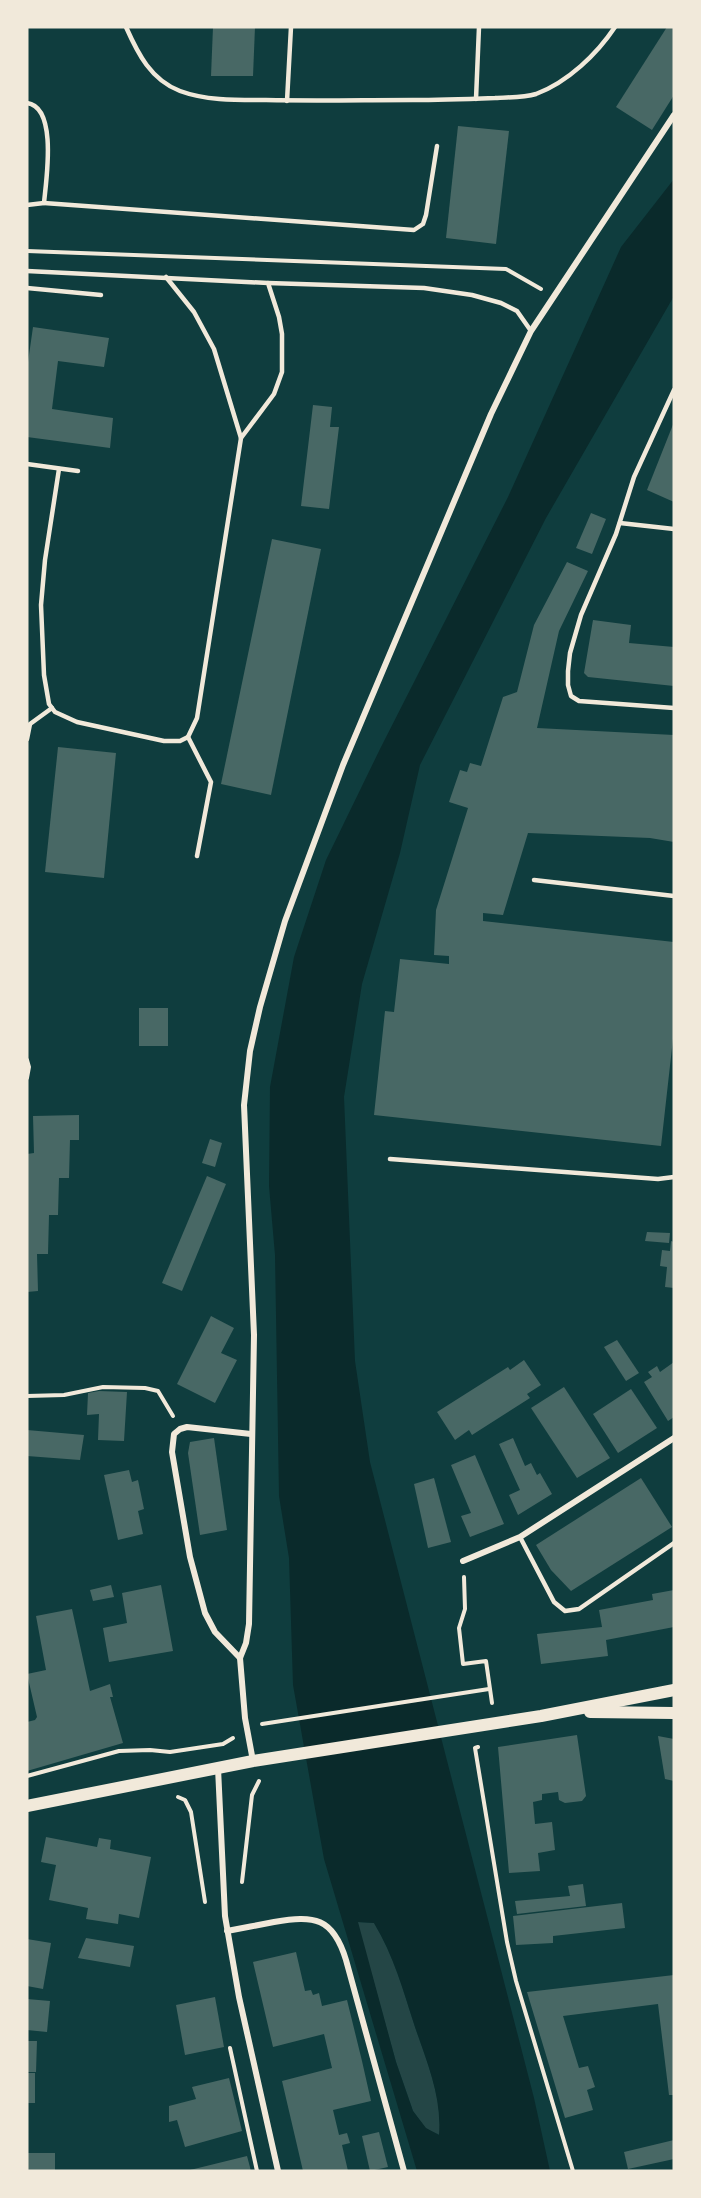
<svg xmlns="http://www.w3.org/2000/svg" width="701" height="2198" viewBox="0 0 701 2198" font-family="Arial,sans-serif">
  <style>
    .green { fill: #244646 }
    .water { fill: #0a2a2b; fill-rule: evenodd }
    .building { fill: #486865 }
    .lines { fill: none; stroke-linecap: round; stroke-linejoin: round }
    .path { stroke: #f1e9da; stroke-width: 4 }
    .service { stroke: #f1e9da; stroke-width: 4.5 }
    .minor { stroke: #f1e9da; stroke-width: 6 }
    .secondary { stroke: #f1e9da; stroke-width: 12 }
  </style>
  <rect width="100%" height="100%" fill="#0f3d3e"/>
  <path class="green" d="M357,1922L374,1923C394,1956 403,1990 415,2027C427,2062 442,2097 440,2135L426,2129L413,2111L396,2062Z"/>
  <path class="water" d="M674,179V296L546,518L420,765L400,853L362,984L344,1097L355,1361L370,1462L534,2098L550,2171H417L324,1859L293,1685L289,1558L279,1496L275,1255L269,1186L270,1087L294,957L326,860L380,749L508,497L621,247ZM358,1922L374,1923C394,1956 403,1990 415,2027C427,2062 442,2097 439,2135L426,2128L413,2111L396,2062Z"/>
  <g class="building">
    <path d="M213,27H255L253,76H211Z"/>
    <path d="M667,27H674V95L652,130L616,107Z"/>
    <path d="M458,126L509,131L496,244L446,238Z"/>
    <path d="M33,327L109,338L104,367L58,361L52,409L113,418L110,448L27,437V369Z"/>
    <path d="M313,405L332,407L330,427H339L329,509L301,506Z"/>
    <path d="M674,422V502L647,490Z"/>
    <path d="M591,513L606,519L592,554L576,548Z"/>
    <path d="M272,539L321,549L271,795L221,784Z"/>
    <path d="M567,562L588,571L559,631L537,728L674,735V842L650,838L528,833L503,915L483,913V921L674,942V1030L661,1146L374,1115L385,1011L394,1012L400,959L449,964V956L434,955L436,910L468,808L449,802L460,770L467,772L470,763L481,766L503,697L517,692L534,625Z"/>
    <path d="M593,620L631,625L629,643L674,647V686L588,677L584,673Z"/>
    <path d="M58,747L116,753L104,878L45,872Z"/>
    <rect x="139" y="1008" width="29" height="38"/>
    <path d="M79,1115V1140H70L69,1178H59L58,1215H49L48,1254H37L38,1291L27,1292V1154L34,1153L33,1116Z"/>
    <path d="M210,1139L222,1143L215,1167L202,1163Z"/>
    <path d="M207,1176L226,1184L182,1291L162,1283Z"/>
    <path d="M647,1232L670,1233L669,1243L645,1241Z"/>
    <path d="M671,1241L674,1242V1288L665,1287L667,1267L660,1266L662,1250L670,1251Z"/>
    <path d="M211,1316L234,1328L221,1353L237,1360L215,1403L177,1384Z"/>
    <path d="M617,1340L639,1373L626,1381L604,1347Z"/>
    <path d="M524,1360L541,1385L527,1394L530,1398L472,1435L469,1430L455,1440L437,1412L508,1367L510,1370Z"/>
    <path d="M674,1362V1417L668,1421L644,1382L652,1377L648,1372L657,1366L660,1372Z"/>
    <path d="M564,1387L610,1458L577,1478L531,1408Z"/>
    <path d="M631,1389L657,1428L618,1453L593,1414Z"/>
    <path d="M99,1391L127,1392L124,1441L98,1440L99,1414L87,1415L88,1393Z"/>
    <path d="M27,1430L84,1435L80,1460L27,1456Z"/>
    <path d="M214,1438L227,1530L200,1535L188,1453L190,1442Z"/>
    <path d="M513,1438L525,1466L531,1463L537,1475L540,1473L552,1494L518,1515L509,1495L520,1490L499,1444Z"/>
    <path d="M475,1455L504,1524L470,1537L461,1516L471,1513L451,1465Z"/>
    <path d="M129,1470L132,1482L138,1480L144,1509L138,1511L143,1534L118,1540L104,1475Z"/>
    <path d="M434,1478L451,1542L428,1548L414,1484Z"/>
    <path d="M641,1478L672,1527L571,1591L551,1570L536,1545Z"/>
    <path d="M111,1585L114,1597L93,1601L90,1590Z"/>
    <path d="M161,1585L173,1651L109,1662L103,1628L127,1623L122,1593Z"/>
    <path d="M674,1590V1627L606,1640L608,1656L541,1664L537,1634L602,1627L599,1610L653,1600L652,1594Z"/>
    <path d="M72,1609L90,1691L110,1684L113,1697H110L123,1743L27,1771V1722L35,1720L37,1717L27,1674L46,1670L36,1616Z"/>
    <path d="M577,1735L586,1796L582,1801L565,1803L559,1800L558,1792L542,1794V1800L533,1802L535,1824L552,1822L555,1850L538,1853L540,1871L509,1873L498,1747Z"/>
    <path d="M658,1736L674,1739V1781L665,1779Z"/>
    <path d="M46,1837L97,1847L99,1838L111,1840L110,1849L151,1857L139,1918L119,1914L118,1924L86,1919L88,1908L49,1900L56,1865L41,1862Z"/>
    <path d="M583,1884L586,1906L517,1914L515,1901L570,1896L568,1886Z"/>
    <path d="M622,1903L625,1928L553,1936V1943L516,1945L513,1916Z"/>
    <path d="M86,1938L134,1946L130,1967L78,1958Z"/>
    <path d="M27,1939L51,1943L43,1989L27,1986Z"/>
    <path d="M296,1952L305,1991L311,1990L313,1995L319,1993L322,2006L347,2000L362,2061L371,2101L333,2110L339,2135L347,2133L350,2143L342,2145L348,2171H303L282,2081L332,2068L324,2034L273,2047L253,1962Z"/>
    <path d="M674,1975V2095H669L658,2004L563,2016L579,2068L588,2066L595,2087L587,2090L593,2110L565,2118L527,1992Z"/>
    <path d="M215,1997L224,2047L185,2055L176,2005Z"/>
    <path d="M27,1999L50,2001L47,2032L27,2030Z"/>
    <path d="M27,2041H37L36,2072H27Z"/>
    <rect x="27" y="2073" width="8" height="30"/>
    <path d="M229,2078L242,2131L185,2147L177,2120L169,2122V2106L196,2099L192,2087Z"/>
    <path d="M379,2132L388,2167L370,2171L362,2136Z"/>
    <path d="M674,2140V2159L628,2169L624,2152Z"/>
    <rect x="27" y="2153" width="28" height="18"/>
    <path d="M247,2156L251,2171H190V2170Z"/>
  </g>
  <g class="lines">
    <g class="path">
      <path d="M27,251L506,269L541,289"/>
      <path d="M27,1060L29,1067L27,1078"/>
      <path d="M27,1396L64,1395L103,1387L145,1388L158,1391L173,1416"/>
      <path d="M464,1577L465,1609L459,1628L463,1664L486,1661L492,1703"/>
      <path d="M262,1724L489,1689"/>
      <path d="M478,1747L475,1748L507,1942L516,1981L573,2171"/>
      <path d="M27,1776L119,1751L150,1750L170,1752L223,1744L233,1738"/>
      <path d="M178,1797L185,1800L191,1812L205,1902"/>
      <path d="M242,1882L252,1795L259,1781"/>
      <path d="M230,2048L257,2171"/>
    </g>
    <g class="service">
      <path d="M126,27C138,54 151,80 180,91C207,101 239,100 266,100C315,101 364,100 413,100C440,100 468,99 495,98C509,97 523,98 536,94C568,82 597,54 615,27"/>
      <path d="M476,99L479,27"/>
      <path d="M287,101L291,27"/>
      <path d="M27,103C58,107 46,181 44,203L27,205"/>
      <path d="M44,203L414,230L423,224L426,215L437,146"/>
      <path d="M27,271L268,283L279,317L282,334V372L274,394L241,438L197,718L188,737L211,782L197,856"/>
      <path d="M166,277L194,312L214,349L241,438"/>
      <path d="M268,283L424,288L472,295L501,303L517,311L531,331"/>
      <path d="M27,288L101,295"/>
      <path d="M674,390L634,477L616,534L581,615L570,653L568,671V685L571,696L579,701L674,708"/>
      <path d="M27,464L78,471"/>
      <path d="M59,469L45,560L41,605L44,675L49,704L55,712L77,722L164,741H180L188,737"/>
      <path d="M620,523L674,529"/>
      <path d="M27,739L30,724L52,708"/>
      <path d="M534,880L674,896"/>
      <path d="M390,1159L658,1179L674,1177"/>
      <path d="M520,1537L554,1602L565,1611L579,1609L674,1543"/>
    </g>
    <g class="minor">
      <path d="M463,1561L520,1537L674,1438"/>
      <path d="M240,1658L215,1632L205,1613L190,1557L172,1452L174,1434L180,1429L187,1427L251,1434"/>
      <path d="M253,1761L245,1718L240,1658L246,1643L249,1624L254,1335L244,1105L250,1051L260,1007L285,921L343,765L491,414L531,331L674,115"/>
      <path d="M218,1768L225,1916L239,1997L278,2171"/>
      <path d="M227,1931C243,1928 258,1925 274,1922C314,1915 333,1917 346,1960L404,2171"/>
    </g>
    <g class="secondary">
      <path d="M590,1712L674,1713"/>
      <path d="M27,1806L253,1761L541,1716L674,1690"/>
    </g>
  </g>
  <rect width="701" height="2198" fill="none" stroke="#f1e9da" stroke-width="57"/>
</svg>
